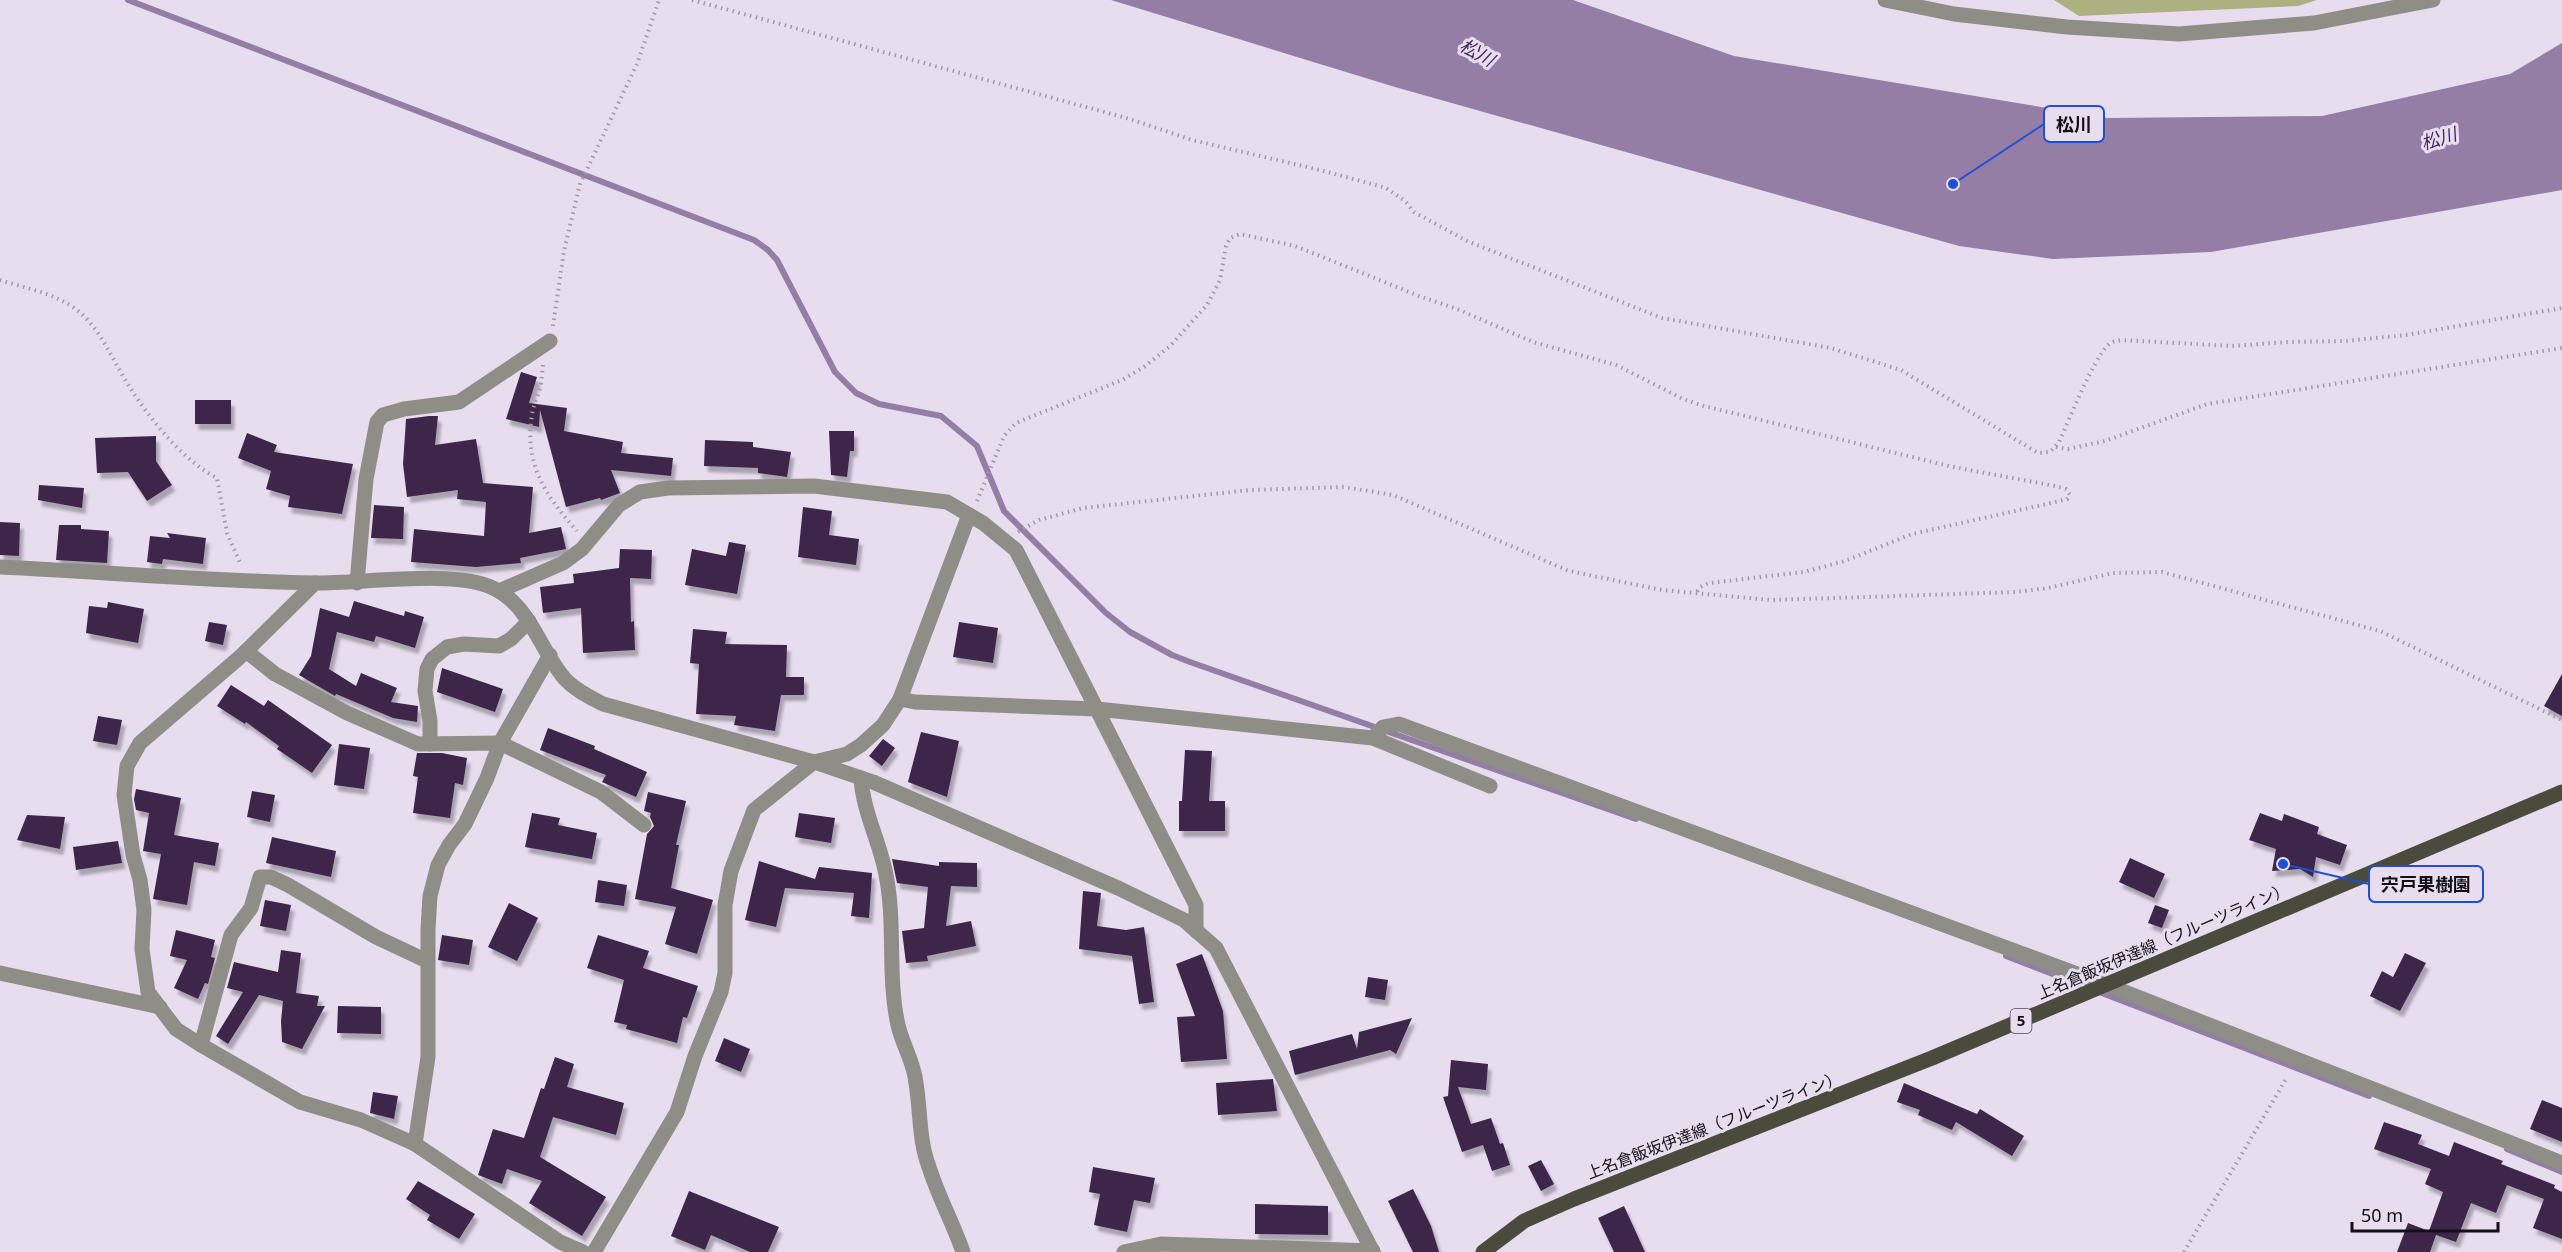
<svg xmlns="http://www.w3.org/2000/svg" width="2562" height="1252" viewBox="0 0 2562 1252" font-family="'Noto Sans','Noto Sans JP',sans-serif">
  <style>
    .forest { fill: #adb081 }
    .water { fill: #947ea6 }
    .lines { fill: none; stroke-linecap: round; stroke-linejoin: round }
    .stream { stroke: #947ea6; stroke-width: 6 }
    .building { fill: #3c284a; filter: url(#shadow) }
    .path { stroke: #a199a7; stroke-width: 4; stroke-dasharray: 1.5 4.5; stroke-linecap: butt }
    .street { stroke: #8e8e86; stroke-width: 15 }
    .primary { stroke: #4a4b3d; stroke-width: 15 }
    .labels { text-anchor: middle; stroke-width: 6; stroke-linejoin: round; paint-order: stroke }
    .shield { fill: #e7ddef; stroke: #524d56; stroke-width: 1.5 }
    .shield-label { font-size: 15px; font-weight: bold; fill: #120f15 }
    .street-label { font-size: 16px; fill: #120f15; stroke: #e7ddef }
    .water-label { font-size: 18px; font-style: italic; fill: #46265a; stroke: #e7ddef }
    .leader { fill: none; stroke: #1d4ed8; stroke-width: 2 }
    .callout-dot { fill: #1d4ed8; stroke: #e7ddef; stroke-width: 2 }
    .callout { fill: #e7ddef; stroke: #1d4ed8; stroke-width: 2 }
    .callout-label { font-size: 18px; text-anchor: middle; font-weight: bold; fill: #120f15 }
  </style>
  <defs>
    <filter id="shadow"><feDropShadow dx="3.5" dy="6" stdDeviation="1.5" flood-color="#0004"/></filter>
  </defs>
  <rect width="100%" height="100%" fill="#e7ddef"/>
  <path class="forest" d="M2054,0H2317L2298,6L2079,16Z"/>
  <path class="water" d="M1111,0H1573L1734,56L2107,118L2322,116L2510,74L2562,43V190L2211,252L2053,259L1959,246L1395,87Z"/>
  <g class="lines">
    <g class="stream">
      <path d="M128,0L754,240L768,250L777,260L835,372L856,393L879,404L941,416L977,446L1004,511L1106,613L1130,632L1172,655L1190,662L1636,819"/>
      <path d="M2006,956L2369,1096"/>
      <path d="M2507,1149L2562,1172"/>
    </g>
  </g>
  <g class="building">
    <path d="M521,372L537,377L529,403L567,408L564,431L623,442L621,453L673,458L671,476L611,470L620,493L601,500L600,498L566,507L540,410L539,427L506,419Z"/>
    <rect x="195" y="400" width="36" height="24"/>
    <path d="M429,416H438L435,445L476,439L483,483L533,487L529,533L561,527L566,549L520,558L521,563L476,567L411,562L414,529L484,536L486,502L457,499L458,490L407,497L403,464L406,419Z"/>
    <path d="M829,431H854V451H850L847,477L831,475Z"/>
    <path d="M247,433L277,445L274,452L353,464L342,514L288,507L290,496L266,489L271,471L238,458Z"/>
    <path d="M156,436V461L172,485L147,501L128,472L97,473L95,438Z"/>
    <path d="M705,440L753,442V447L791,452L787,477L758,473V468L704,466Z"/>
    <path d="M39,485L84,488L82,508L38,500Z"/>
    <path d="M374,505L404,507L403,539L371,538Z"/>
    <path d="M803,507L832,511L829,535L859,539L856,565L798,557Z"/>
    <path d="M0,522L20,523L19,556L0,555Z"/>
    <path d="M59,525H81V529L109,531L107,563L56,560Z"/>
    <path d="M167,533L206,538L203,564L163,559L162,564L147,562L150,536L170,538Z"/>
    <path d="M729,542L746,545L737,594L685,585L692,549L726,556Z"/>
    <path d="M620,549L652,550L651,579L630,578L631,622L634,621L635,650L583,653L581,608L543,613L540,587L574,583L573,574L619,568Z"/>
    <path d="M354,601L404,616L405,611L424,617L415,648L376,636L374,642L337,632L329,669L356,686L361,673L397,688L391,702L418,706L417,722L393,718L336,694L335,696L299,675L311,656L320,608L349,617Z"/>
    <path d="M108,602L144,609L138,643L86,633L89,606L107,608Z"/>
    <path d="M209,622L227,625L223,645L205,641Z"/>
    <path d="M959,622L998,628L993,663L953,657Z"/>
    <path d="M693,629L727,632L725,644L787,645L786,677H804V695H781L775,731L734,725L736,716L696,714L699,664L690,663Z"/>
    <path d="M442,668L503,689L495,712L437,692Z"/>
    <path d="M2562,674V716L2544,706Z"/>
    <path d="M231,685L264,706L268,700L332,745L312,773L277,749L279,746L246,722L245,724L217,706Z"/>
    <path d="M98,716L122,720L117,745L93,741Z"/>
    <path d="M548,728L595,746L594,749L647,772L636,797L602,782L606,775L540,750Z"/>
    <path d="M921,732L959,741L947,797L908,782Z"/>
    <path d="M883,739L895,748L882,766L869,756Z"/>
    <path d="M339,744L370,748L364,789L334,785Z"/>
    <path d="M1185,750L1212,751L1209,801H1225V831H1179V801H1182Z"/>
    <path d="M417,753H442L467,758L463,785L455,783L450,818L413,813L418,777L413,776Z"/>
    <path d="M136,789L181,798L174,835L219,843L215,866L194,862L187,905L153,899L161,854L143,851L149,813L136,810L134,799Z"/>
    <path d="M252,791L275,795L270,822L247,817Z"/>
    <path d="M648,792L686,801L676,845H679L671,888L713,900L697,954L665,944L676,907L635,899L647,834L654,826L650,817L651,813L644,811Z"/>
    <path d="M532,813L560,818L558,825L597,833L592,859L525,847Z"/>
    <path d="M799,813L835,818L831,843L795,837Z"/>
    <path d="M2260,813L2282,821L2284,814L2319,827L2317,834L2347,845L2340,865L2316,857L2313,877L2300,869L2272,871L2276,849L2249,840Z"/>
    <path d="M27,815L65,817L60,849L17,840Z"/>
    <path d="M272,837L336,851L331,877L266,863Z"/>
    <path d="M118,841L122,863L76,870L73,847Z"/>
    <path d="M2130,858L2165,874L2154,898L2119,882Z"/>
    <path d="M892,859L939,866V862L977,863V887L951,886L946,926L971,921L976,946L927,956L928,961L906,963L902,931L924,928L928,887L897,883Z"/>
    <path d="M759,861L815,879L819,867L872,873L869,918L851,916L854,893L785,888L776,927L745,920Z"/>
    <path d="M598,880L627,885L624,906L595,902Z"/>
    <path d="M1083,891L1101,893L1097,926L1126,930L1144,927L1154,1002L1139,1004L1132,956L1079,949Z"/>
    <path d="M265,900L291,905L286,931L260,926Z"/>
    <path d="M509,903L538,918L517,961L488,947Z"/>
    <path d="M2155,905L2169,910L2162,928L2148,923Z"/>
    <path d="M176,930L215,940L211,957L215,958L208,984L205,983L198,999L174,988L187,960L170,956Z"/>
    <path d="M442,935L473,940L469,965L438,960Z"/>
    <path d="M598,935L649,951L643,968L698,986L687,1018L683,1017L677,1043L626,1029L627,1025L614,1022L624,980L587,968Z"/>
    <path d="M281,950L301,953L296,993L319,996L317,1006H325L302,1049L282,1042L281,1021L283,1001L259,995L228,1044L216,1036L243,992L227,988L234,962L278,972Z"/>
    <path d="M2405,953L2426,963L2400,1011L2370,996L2382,971L2393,977Z"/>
    <path d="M1202,954L1223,1011L1227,1059L1181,1062L1177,1017L1195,1016L1176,964Z"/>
    <path d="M1368,977L1388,980L1385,1000L1365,997Z"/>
    <path d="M338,1006L381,1007V1034L337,1033Z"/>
    <path d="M1412,1018L1396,1054L1390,1050L1295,1075L1289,1051L1352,1034L1357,1049L1359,1032Z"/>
    <path d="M724,1038L750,1049L741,1072L715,1061Z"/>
    <path d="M555,1057L574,1064L567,1087L624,1103L616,1135L553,1117L540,1157L606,1197L582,1236L529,1203L542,1181L507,1169L502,1184L478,1175L493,1129L524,1138L541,1088L544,1089Z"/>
    <path d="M1451,1060L1488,1064L1486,1090L1458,1087L1471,1124L1491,1118L1500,1144L1503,1143L1510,1165L1492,1171L1483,1145L1462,1152L1443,1097L1448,1096Z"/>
    <path d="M1273,1079L1277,1111L1218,1115L1216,1083Z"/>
    <path d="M1904,1083L1977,1114L1980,1109L2024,1136L2012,1156L1956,1122L1952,1130L1918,1115L1920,1110L1897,1102Z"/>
    <path d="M373,1092L398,1096L394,1119L370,1113Z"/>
    <path d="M2542,1100L2562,1108V1142L2530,1129Z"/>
    <path d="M2384,1122L2422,1135L2418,1144L2449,1156L2454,1142L2503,1161L2501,1164L2555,1185L2554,1188L2562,1192V1239L2533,1228L2544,1199L2507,1185L2496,1213L2471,1203L2456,1242L2436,1235L2430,1252H2397L2408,1223L2429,1231L2443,1192L2425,1184L2431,1169L2374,1149Z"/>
    <path d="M1541,1160L1554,1184L1541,1191L1528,1166Z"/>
    <path d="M1093,1167L1155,1178L1150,1203L1134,1200L1127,1232L1094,1225L1100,1194L1089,1192Z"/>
    <path d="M418,1181L475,1214L459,1239L427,1220L430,1215L406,1199Z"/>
    <path d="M1413,1189L1431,1226L1439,1252H1413L1388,1201Z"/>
    <path d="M689,1191L779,1227L768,1252H750L711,1235L705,1250L671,1236Z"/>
    <path d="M1255,1204L1328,1206V1235L1255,1234Z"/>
    <path d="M1624,1206L1645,1252H1614L1598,1218Z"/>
  </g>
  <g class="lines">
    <g class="path">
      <path d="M692,0L1130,119L1192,140L1324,171L1386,188L1405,201L1414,212L1467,241L1662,318L1831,348L1901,370L2038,453L2050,452L2059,442C2069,420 2093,360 2108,345C2112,341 2116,341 2121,340L2232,346L2287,342L2345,341L2406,335L2562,308"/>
      <path d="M0,280C25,288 57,294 77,310C102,330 112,360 129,386C151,420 181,459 217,478L227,533L241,565"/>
      <path d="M553,326L564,251L580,184L637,64L659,0"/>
      <path d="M543,365C542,372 542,380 540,388C538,397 533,405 532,415C524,464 545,495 577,531"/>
      <path d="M2056,447L2068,449L2105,441L2207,404L2562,348"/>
      <path d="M977,501L1004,436L1016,423L1122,380L1144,367L1170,346L1207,305L1220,280L1226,246L1230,238L1240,234L1295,246L1419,296L1457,309L1533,342L1616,365L1683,399L1704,406L1953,467L2055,486L2066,489L2070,495L2067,499L2051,503L1912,534L1845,561L1804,572L1709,583L1700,587L1696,593"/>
      <path d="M1018,532L1039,520L1083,508L1250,490L1344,487L1393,495L1569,571L1662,590L1771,600L1834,598L2016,592L2048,588L2113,573L2162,572L2380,631L2562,720"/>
      <path d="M2184,1252L2286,1079"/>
    </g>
    <g class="street">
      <path d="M1885,0L1954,14L2067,27L2179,34L2314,23L2433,0"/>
      <path d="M0,567C104,572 209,581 313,583C358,584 457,569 493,588C531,606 539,649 565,679C575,690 590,697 603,704L814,762L873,782L1118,888L1184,920L1216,948L1373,1252"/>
      <path d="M315,583L240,657L140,743L127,766L124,795L133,855L140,880L144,910L142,949L148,992L176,1029L201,1045L300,1102L361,1120L415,1144L560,1242L583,1252"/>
      <path d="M357,583L366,479L377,422L383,415L404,409L459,402L550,341"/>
      <path d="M499,591L563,563L582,549L619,505L640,492L668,488L814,486L947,502L983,523L1016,550L1196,905V931"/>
      <path d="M246,651L275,674L347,713L418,744L500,743L601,792L644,825"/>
      <path d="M900,699L915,702L1097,709L1373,738L1490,786"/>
      <path d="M1373,738L1383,727L1399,724L2107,985L2562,1163"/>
      <path d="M430,744V721L425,691L427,669L432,659L447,647L464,644L499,646L511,639L529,621"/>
      <path d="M861,778C863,812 880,842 886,875C896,925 887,976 898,1025C902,1043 912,1059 915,1077C921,1108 918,1138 929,1167C938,1196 953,1223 963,1252"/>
      <path d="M0,973L160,1007"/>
      <path d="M201,1045L231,935L251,908L260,877H271L288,885L376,937L427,961"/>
      <path d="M415,1144L428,1057V929L430,896L438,865L449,845L465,824L487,778L500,743L550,655"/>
      <path d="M594,1252L677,1112L695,1056L721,992L725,973V905L731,871L754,810L814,762L847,754L861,745L883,725L900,699L969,515"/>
      <path d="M1124,1252L1161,1244L1373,1251"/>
    </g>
    <path class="primary" d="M1483,1252L1524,1221L1574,1199L1932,1058L2562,792"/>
  </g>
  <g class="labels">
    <rect class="shield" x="2010.5" y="1009" width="21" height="24" rx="4.5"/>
    <g class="shield-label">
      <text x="2021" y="1026">5</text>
    </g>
    <g class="street-label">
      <text transform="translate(2163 941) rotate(-23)" y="6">上名倉飯坂伊達線（フルーツライン）</text>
      <text transform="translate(1714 1125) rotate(-21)" y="6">上名倉飯坂伊達線（フルーツライン）</text>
    </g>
    <g class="water-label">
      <text transform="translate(1477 53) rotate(29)" y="6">松川</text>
      <text transform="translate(2439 139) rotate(-17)" y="6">松川</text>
    </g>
  </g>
  <path class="leader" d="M1953 184L2044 124M2283 864L2369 884"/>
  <g class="callout-dot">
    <circle cx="1953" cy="184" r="6"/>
    <circle cx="2283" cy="864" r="6"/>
  </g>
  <g class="callout">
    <rect x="2044" y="106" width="60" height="36" rx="6"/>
    <rect x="2369" y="866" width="114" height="36" rx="6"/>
  </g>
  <g class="callout-label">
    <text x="2074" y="131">松川</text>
    <text x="2426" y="891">宍戸果樹園</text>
  </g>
  <path d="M2352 1222v9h146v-9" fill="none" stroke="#120f15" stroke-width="3"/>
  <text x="2361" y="1222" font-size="18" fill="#120f15" stroke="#e7ddef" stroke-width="4.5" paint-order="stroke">50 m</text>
</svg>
